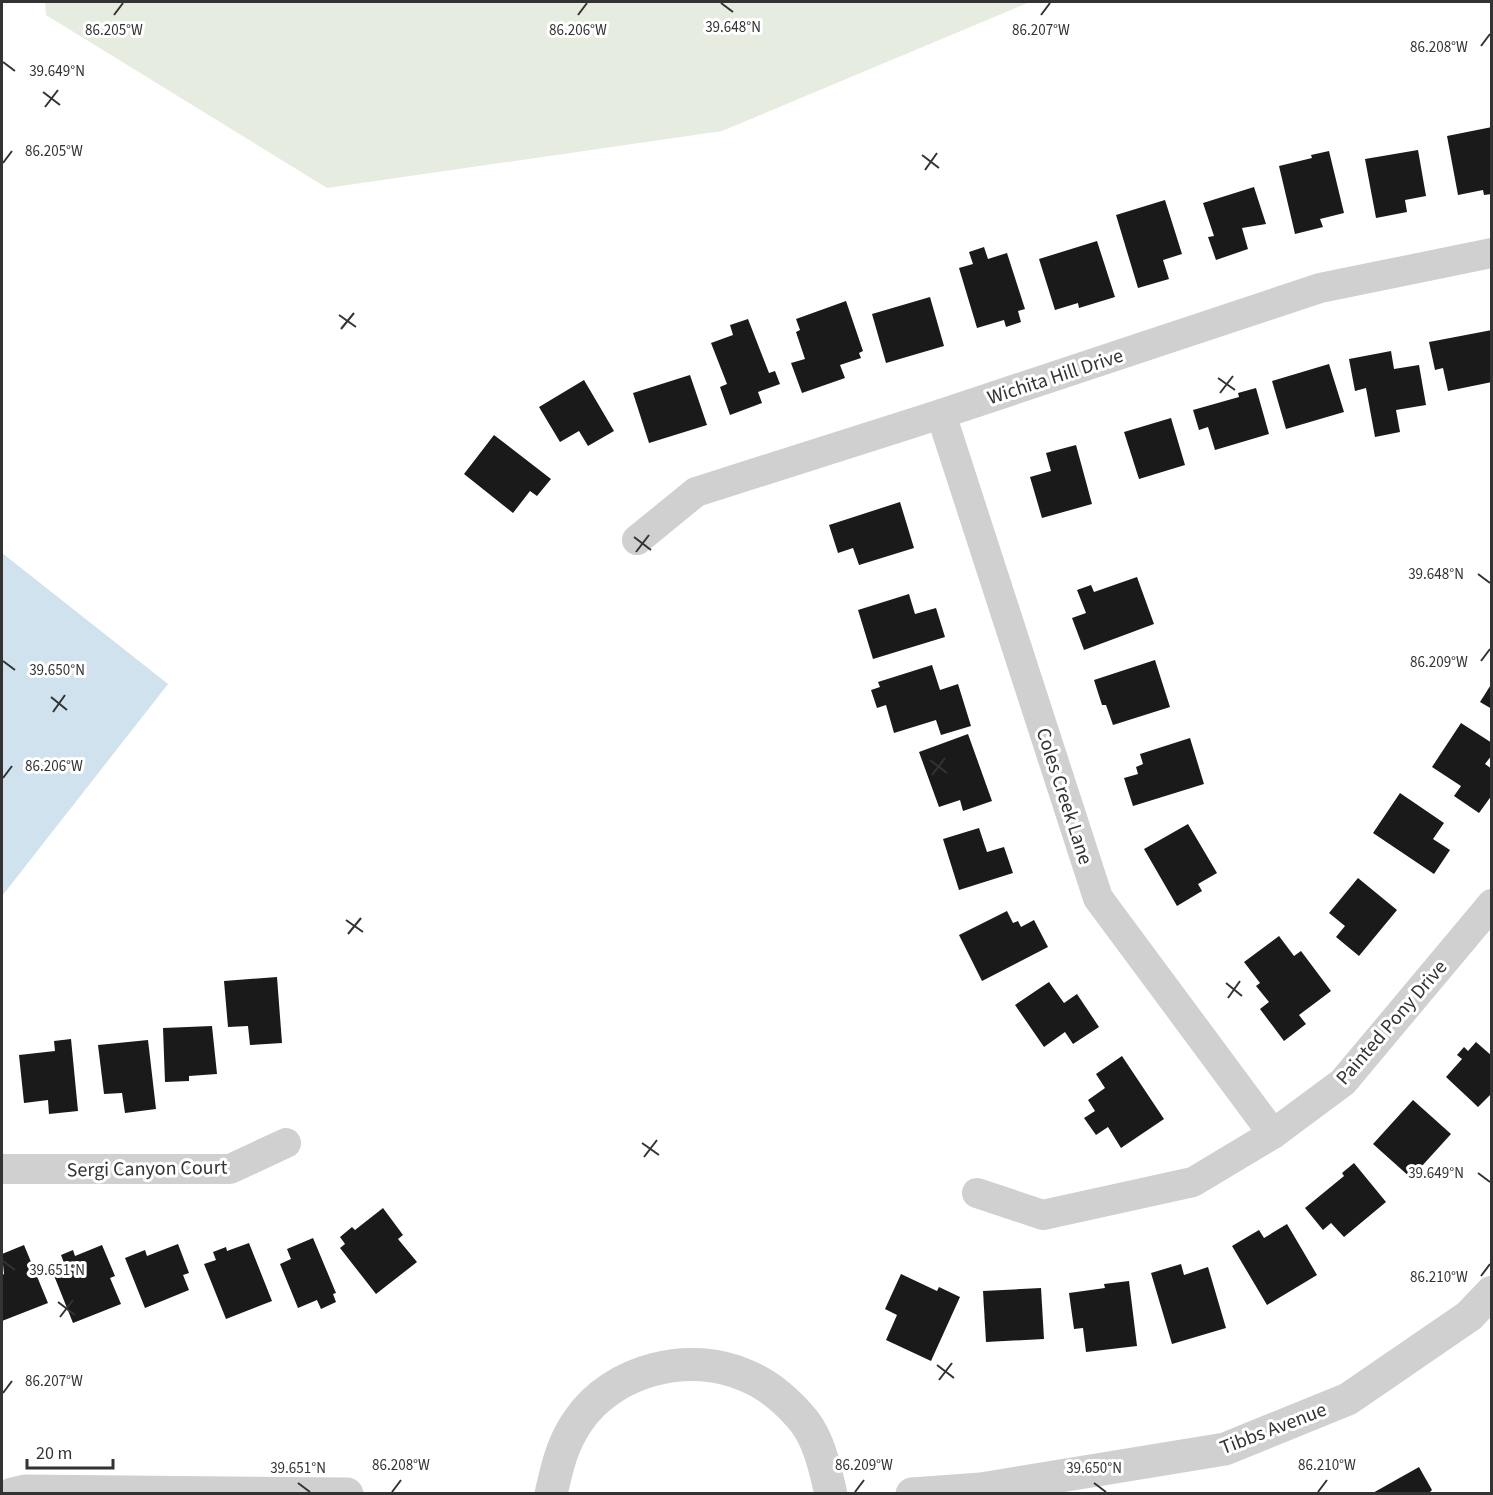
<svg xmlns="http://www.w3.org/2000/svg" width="1493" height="1495" viewBox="0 0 1493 1495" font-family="'Source Sans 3',sans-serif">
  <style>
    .green { fill: #e6ecdf }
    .water { fill: #cfe2ee }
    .building { fill: #1a1a1a }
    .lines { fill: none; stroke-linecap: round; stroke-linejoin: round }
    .minor { stroke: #d0d0d0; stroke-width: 30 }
    .tertiary { stroke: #d0d0d0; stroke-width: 33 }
    .ticks { fill: none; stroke: #333; stroke-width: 2 }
    .labels { text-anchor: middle; stroke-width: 6; stroke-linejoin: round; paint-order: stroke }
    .street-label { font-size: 20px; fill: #333; stroke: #fff }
    .ticks-label { font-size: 15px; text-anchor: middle; fill: #333; stroke: #fff; stroke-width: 6; stroke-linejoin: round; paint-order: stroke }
  </style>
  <rect width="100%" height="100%" fill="#fff"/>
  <path class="green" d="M45,2H1030L722,131L327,188L46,15Z"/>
  <path class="water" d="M2,553L168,684L2,896Z"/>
  <g class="building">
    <path d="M1492,127V194L1484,195L1483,190L1458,195L1447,136Z"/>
    <path d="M1418,150L1426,196L1405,200L1407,212L1376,218L1365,159Z"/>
    <path d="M1329,151L1344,213L1320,219L1323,227L1295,234L1279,166L1312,158L1311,155Z"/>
    <path d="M1254,187L1266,224L1242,228L1248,249L1216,260L1208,237L1214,236L1203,203Z"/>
    <path d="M1165,200L1182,254L1163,260L1169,279L1138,288L1116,215Z"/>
    <path d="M1097,241L1115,297L1079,308L1078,303L1055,310L1039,259Z"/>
    <path d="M984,247L988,259L1007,253L1025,309L1018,311L1021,322L1006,327L1004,320L977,328L959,268L973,264L969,252Z"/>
    <path d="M930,297L944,346L886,363L872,314Z"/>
    <path d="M846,301L863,351L859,353L861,358L840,365L845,378L802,393L791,363L805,359L796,332L800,330L796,319Z"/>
    <path d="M748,319L769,373L775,371L780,384L758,392L762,403L730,415L720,387L727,384L711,343L733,335L730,325Z"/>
    <path d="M1492,330V382L1448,391L1443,368L1435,370L1429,342Z"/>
    <path d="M1391,351L1394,369L1419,365L1426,405L1396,410L1400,432L1375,437L1366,388L1355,391L1349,359Z"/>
    <path d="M1329,364L1344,412L1286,429L1272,381Z"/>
    <path d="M690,375L707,425L649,443L633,393Z"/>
    <path d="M584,380L614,431L588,446L579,431L560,442L539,407Z"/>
    <path d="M1256,388L1269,434L1215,450L1208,427L1199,430L1193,410L1239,397L1238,393Z"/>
    <path d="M1171,418L1185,465L1139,479L1124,432Z"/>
    <path d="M494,435L551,479L537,496L530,491L513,513L464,474Z"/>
    <path d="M1076,445L1092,504L1042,518L1030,477L1051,471L1046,453Z"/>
    <path d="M900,502L914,548L859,565L853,548L838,553L829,525Z"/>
    <path d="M1137,577L1154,624L1084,650L1072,618L1086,613L1077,590L1091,585L1094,592Z"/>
    <path d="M909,594L915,614L936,608L945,637L873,659L858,610Z"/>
    <path d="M1155,660L1170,707L1113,725L1106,705H1102L1094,680Z"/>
    <path d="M932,665L940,690L958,684L971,726L941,735L936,720L894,733L886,705L877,708L871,690L880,687L878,682Z"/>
    <path d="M1492,683V709L1480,702Z"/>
    <path d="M1461,723L1492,743V755L1485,764L1492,769V795L1479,813L1454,796L1461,786L1432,767Z"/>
    <path d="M968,734L992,801L963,811L960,800L939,807L919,752Z"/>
    <path d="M1190,738L1204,784L1133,806L1124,778L1138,774L1136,767L1143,764L1140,754Z"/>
    <path d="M1400,793L1444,823L1433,839L1450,850L1434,874L1373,833Z"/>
    <path d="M1188,824L1217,873L1198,884L1202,891L1177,906L1144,849Z"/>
    <path d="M979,828L987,852L1004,847L1013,873L959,890L943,839Z"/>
    <path d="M1358,878L1397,910L1359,956L1336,937L1345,926L1329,913Z"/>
    <path d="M1007,911L1013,923L1018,921L1021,927L1034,920L1048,947L982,981L959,935Z"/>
    <path d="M1279,936L1294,956L1301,951L1331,991L1299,1015L1306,1024L1284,1041L1260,1009L1269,1002L1256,986L1260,983L1244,962Z"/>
    <path d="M277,977L282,1043L250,1045L248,1026L228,1027L224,981Z"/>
    <path d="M1049,982L1064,1003L1077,994L1099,1027L1073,1044L1065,1032L1044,1047L1015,1005Z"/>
    <path d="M212,1026L217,1074L189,1076V1081L165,1082L163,1028Z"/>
    <path d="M71,1039L78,1111L49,1114L48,1100L24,1103L19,1055L55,1051L54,1041Z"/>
    <path d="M148,1040L156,1109L125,1113L122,1093L104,1094L98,1045Z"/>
    <path d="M1476,1042L1492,1056V1093L1478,1107L1446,1077L1462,1059L1457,1055L1464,1047L1468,1051Z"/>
    <path d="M1122,1056L1164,1119L1121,1148L1108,1127L1096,1135L1084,1118L1095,1111L1088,1100L1105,1088L1096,1074Z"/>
    <path d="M1413,1100L1451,1134L1411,1178L1373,1144Z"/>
    <path d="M1354,1163L1386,1202L1344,1237L1331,1223L1323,1230L1305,1208L1344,1176L1342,1173Z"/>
    <path d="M383,1208L403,1235L398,1239L417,1262L376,1294L340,1248L345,1244L340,1237L352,1227L355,1230Z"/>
    <path d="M1287,1224L1317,1275L1267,1305L1232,1246L1259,1230L1264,1238Z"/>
    <path d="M313,1238L336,1293L333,1294L336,1302L321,1309L317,1300L298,1308L280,1264L291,1259L287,1249Z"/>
    <path d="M249,1243L272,1301L226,1319L204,1264L216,1260L213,1252L226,1247L227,1251Z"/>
    <path d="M178,1244L189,1273L183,1275L189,1290L145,1308L125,1258L145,1250L147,1256Z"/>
    <path d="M24,1245L48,1303L2,1321V1275L4,1274L2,1254Z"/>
    <path d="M102,1245L115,1276L110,1278L121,1304L73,1323L51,1268L64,1263L61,1255L73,1250L75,1256Z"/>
    <path d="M1181,1264L1184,1275L1208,1267L1226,1328L1172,1344L1151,1273Z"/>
    <path d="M901,1274L937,1291L939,1287L960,1297L931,1361L886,1340L897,1315L885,1309Z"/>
    <path d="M1129,1281L1137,1346L1086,1352L1083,1328L1074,1329L1069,1293L1105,1288L1104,1284Z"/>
    <path d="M1041,1288L1044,1339L986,1342L983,1291Z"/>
    <path d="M1419,1467L1432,1490L1428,1494H1371Z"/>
  </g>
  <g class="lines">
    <g class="minor">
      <path d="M941,414L1098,898L1273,1134"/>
      <path d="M637,540L696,492L941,414L1320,288L1492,253"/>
      <path d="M2,1169H230L286,1143"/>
      <path d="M977,1193L1043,1215L1193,1182L1273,1134L1343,1082L1492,904"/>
    </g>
    <g class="tertiary">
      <path d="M12,1494L25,1491L347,1494"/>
      <path d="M551,1494C557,1467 562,1444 578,1421C613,1369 691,1350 747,1376C769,1385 789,1403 804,1421C820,1442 825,1469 831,1494"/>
      <path d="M912,1494L981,1489L1225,1449L1348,1399L1469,1316L1492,1292"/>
    </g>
  </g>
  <path class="ticks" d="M721,3L733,12M114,15L123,3M578,15L587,3M1041,15L1050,3M1481,46L1490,34M3,62L15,71M43,92L60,105M45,107L58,90M922,155L939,168M3,163L12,151M925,170L937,153M339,315L356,327M341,329L354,313M1218,378L1235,390M1220,393L1233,376M634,537L651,550M636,552L649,535M1478,574L1490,583M3,661L15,670M1481,661L1490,649M51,697L67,710M53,712L65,695M930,760L947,773M932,775L945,758M3,778L12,766M346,920L363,932M348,934L361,918M1226,983L1242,996M1228,998L1240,981M642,1143L659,1155M644,1157L657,1140M1478,1173L1490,1182M3,1261L15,1270M1481,1276L1490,1264M58,1302L75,1315M60,1317L73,1300M937,1365L954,1378M939,1380L952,1363M3,1393L12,1381M298,1483L310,1492M1094,1483L1106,1492M392,1492L401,1480M855,1492L864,1480M1318,1492L1327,1480"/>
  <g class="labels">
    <g class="street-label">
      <text transform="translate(1055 376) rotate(-18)" y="7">Wichita Hill Drive</text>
      <text transform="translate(1065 796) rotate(72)" y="7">Coles Creek Lane</text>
      <text transform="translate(1391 1022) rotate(-49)" y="7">Painted Pony Drive</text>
      <text transform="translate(147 1168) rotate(-1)" y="7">Sergi Canyon Court</text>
      <text transform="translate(1273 1428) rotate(-21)" y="7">Tibbs Avenue</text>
    </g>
  </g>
  <g class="ticks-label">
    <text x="733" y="32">39.648°N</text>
    <text x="114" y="35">86.205°W</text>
    <text x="578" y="35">86.206°W</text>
    <text x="1041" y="35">86.207°W</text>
    <text x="1439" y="52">86.208°W</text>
    <text x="57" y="76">39.649°N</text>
    <text x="54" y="156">86.205°W</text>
    <text x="1436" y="579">39.648°N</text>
    <text x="1439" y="667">86.209°W</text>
    <text x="57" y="675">39.650°N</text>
    <text x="54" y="771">86.206°W</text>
    <text x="1436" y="1178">39.649°N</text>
    <text x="57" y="1275">39.651°N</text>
    <text x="1439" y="1282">86.210°W</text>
    <text x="54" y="1386">86.207°W</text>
    <text x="401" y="1470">86.208°W</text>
    <text x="864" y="1470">86.209°W</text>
    <text x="1327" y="1470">86.210°W</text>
    <text x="298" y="1473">39.651°N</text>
    <text x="1094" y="1473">39.650°N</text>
  </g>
  <rect width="1493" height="1495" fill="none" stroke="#333333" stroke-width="6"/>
  <path d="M27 1459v9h86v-9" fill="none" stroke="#333333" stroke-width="3"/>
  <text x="36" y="1459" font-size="18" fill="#333333" stroke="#ffffff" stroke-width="4.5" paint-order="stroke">20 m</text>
</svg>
